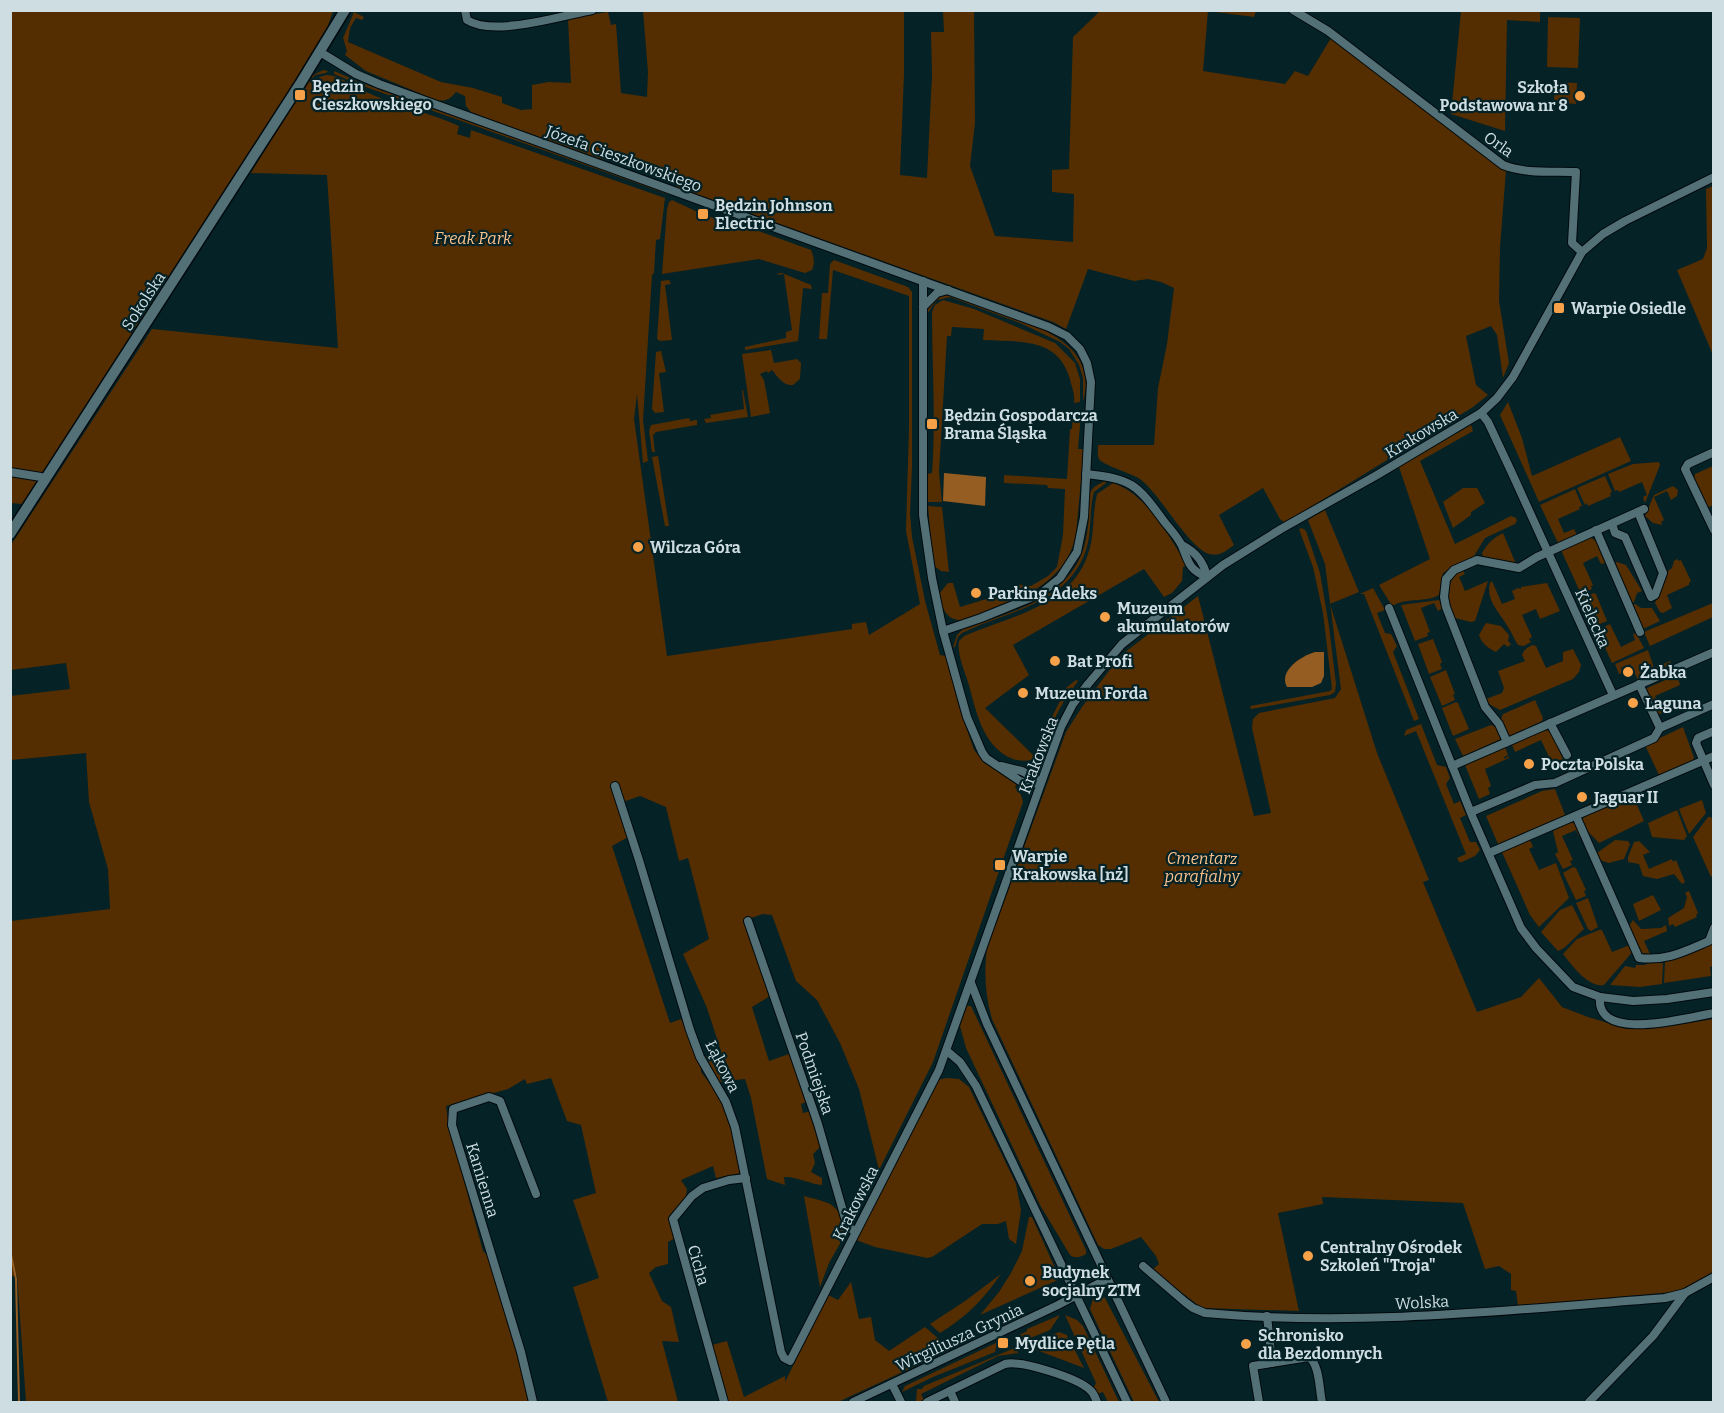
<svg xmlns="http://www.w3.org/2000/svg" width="1724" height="1413" viewBox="0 0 1724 1413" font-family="Bitter,serif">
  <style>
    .green { fill: #542e01 }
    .water { fill: #955d21 }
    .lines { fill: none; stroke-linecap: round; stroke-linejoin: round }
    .stream { stroke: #955d21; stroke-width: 2 }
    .street-casing { stroke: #000a0e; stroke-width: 10 }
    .secondary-casing { stroke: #000a0e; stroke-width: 13 }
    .street { stroke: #537076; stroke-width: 8 }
    .secondary { stroke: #537076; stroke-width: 10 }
    .poi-dot { fill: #f7a149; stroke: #052227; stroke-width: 2 }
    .labels { text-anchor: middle; stroke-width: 4.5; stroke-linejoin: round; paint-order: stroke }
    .poi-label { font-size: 16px; font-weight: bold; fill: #cedde1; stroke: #052227; text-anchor: start }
    .street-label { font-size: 16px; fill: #cedde1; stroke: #052227 }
    .park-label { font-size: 16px; font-style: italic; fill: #fac18b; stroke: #052227 }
  </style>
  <rect width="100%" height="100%" fill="#052227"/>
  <g class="green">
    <path d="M10,11H333L324,37L44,475L11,470Z"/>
    <path d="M643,11H904V74L900,175L927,178L932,75L931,32H944L943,11H974L975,123L970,166L995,236L1073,242L1074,194L1052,192V170L1069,169L1073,37L1098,13V11H1256L1254,17L1208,11L1203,71L1285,84L1295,71L1308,76L1331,38L1506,170L1500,247L1499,301L1509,363L1503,378L1497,335L1491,326L1466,336L1476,385L1488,395L1473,407L1288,521L1284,522L1280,519L1263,488L1219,515L1234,545C1226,551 1219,557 1209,554C1187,546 1161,495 1140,479C1131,473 1102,465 1099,459C1097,455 1098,449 1098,445H1093H1154L1158,388L1167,344L1174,288L1161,282L1148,279L1134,281L1088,269L1066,329L1053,322L676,187V182L645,166L626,160L624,164L598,158L471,112L466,106L465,96L456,92C450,99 446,102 436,100L366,71L345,55L347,51L343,38L354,12L364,17L362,20L356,18L350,28L348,42L441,82L473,88L502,97V103L521,110L532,109V85L548,82L571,83L568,18L608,12L611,25L616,24L621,93L647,97L648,72Z"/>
    <path d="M1461,11H1540V22L1507,20L1505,131L1451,114Z"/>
    <path d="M1548,17L1580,18L1578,68L1547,67Z"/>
    <path d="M323,70L328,71L326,73L315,75L309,82L312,83C317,79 321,75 328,75C340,76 352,85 362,90C392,105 428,112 459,126L457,134L470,138L471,130L665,198L660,239L656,240L654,273L652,275L643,420L648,461L643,463L637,394L634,419L667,656L852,629V624L866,622L869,635L920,604L906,531L909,427V296L833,270L827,339H819L822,293H828L830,264L834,260L908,287L912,292V467L910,514L912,537L925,601L940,655L946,656L959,707L974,750L985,763L1018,783L1015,787L1021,795L1023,802L933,1062L879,1170L859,1089L840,1043L817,1000L796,981L772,915L763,914L745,920L770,996L752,1007L769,1061L789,1054L792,1055L809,1101L801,1104L803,1113L811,1111L821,1146L813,1154L815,1163L811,1172L822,1178V1185C810,1184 795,1176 784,1177L785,1185L767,1179L751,1098L745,1079L717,1082L704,1057L721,1051L707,1008L683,954L709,939L688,858L679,861L666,807L640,796L620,803L630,836L612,846L670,1023L681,1019L701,1064V1072L723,1101L728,1113L741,1173L716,1178L713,1166L681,1180L687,1189L685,1203L674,1210L669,1217L675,1238L668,1242V1264L656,1267L649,1273L662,1301L671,1307L679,1342L662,1341L678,1402H608L573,1287L599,1278L573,1200L596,1193L581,1125L567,1121L551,1078L527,1084L525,1079L508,1089L446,1106L449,1126L483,1251L487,1255C502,1304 518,1352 528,1402H26L17,1275L10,1277L11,921L110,909L108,869L89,802L86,753L11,760L10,696L70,689L66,663L11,670V545L152,329L338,348L327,175L251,173L307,81L313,75Z"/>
    <path d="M334,71L364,84L667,193V194L363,86L334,74Z"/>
    <path d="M1555,82L1577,83L1576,104L1554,102Z"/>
    <path d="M1713,186H1714L1713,355L1677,270L1703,259L1707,248L1706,189Z"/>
    <path d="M672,200L706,216L745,226L811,250C814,257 815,263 812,270L805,273L759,259L662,274L667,209L669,202Z"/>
    <path d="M779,273H782L811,285L812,289L803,288L798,341L745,350V347L786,338V332L792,330L784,274L777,275Z"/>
    <path d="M669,280L671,284L665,285L672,340L660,341L657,339L661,281Z"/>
    <path d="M941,295C957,294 975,304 990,309C1031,324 1097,341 1084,398L1083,400V378L1079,365L1069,349L1060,342L1020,323L950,297L937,300L927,314C928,304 933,299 941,295Z"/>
    <path d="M943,300L974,309L1055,343L1075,363L1080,379V402L1074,403C1075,394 1072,388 1070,379C1058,337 1020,342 983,340L984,329L952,327L951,336H947L939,472L942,502H927V474L932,473C936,419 932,366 932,312L935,305Z"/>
    <path d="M771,350L774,363L797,359L801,363L800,379L793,385C783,386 778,377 772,370L768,373L767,371L760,374L764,380L770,413L751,417L742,354Z"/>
    <path d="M661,351L666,372L659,373L664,412L655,413L652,409L656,352Z"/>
    <path d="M742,390H743L748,417L706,423L704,419L711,418L710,415L744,409Z"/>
    <path d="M1508,402L1522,438L1532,476L1620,437L1631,461L1539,502L1500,415Z"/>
    <path d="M1073,413L1081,414L1078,449H1084L1076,534C1066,588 1008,604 963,620C946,621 942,608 939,594L948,583H953L960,607L996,596L995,589L1014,590L1015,584L1031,586L1048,576L1057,567L1063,535L1065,489L1048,488L1047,485L1004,483V475L1067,479L1070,429H1072Z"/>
    <path d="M689,418L690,421L697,420V425L656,432L653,435L655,452H652L649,431L651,425Z"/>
    <path d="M1471,425L1473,431L1420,461L1455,544L1511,516L1516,518L1517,521L1515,524L1485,538L1474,556L1443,573L1439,595C1425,603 1408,597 1392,606L1379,585L1430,559L1399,467Z"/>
    <path d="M658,456L669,526H665L652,457Z"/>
    <path d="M1659,462L1660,465L1645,503L1643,497L1647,495L1642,482L1619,492L1618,490L1615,491L1608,474L1633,464Z"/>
    <path d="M1713,466V505L1707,508L1694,478L1695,474Z"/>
    <path d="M10,475L40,480L22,504L11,503Z"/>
    <path d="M1605,476L1612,492L1610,493L1611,496L1588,506L1587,503L1585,505L1577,488Z"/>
    <path d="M1106,481V483L1094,492C1089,510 1092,529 1087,547C1070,605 1008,610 962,633L958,637L955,647H953L957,635L962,630C1004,614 1057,603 1079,560C1086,546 1088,530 1089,514C1089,507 1088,498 1091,491C1094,486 1100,483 1106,481Z"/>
    <path d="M1113,483C1149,496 1167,534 1187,565L1183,567L1182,581L1172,593L1164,597L1144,569L1013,645L1029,675L985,708L1033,755L1067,687L1076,680L1078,681C1071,691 1063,702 1058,712C1050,726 1048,749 1035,758C1029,762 1020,761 1013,759C982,747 976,710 968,682C964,670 957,654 959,641L964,636C1009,616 1071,607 1088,554C1095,535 1092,514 1097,494Z"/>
    <path d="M1673,486L1678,490L1677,496L1671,500L1667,491L1654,497L1664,520L1661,522L1662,525L1653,523L1645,516L1654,495Z"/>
    <path d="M1463,488H1477L1485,503L1471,512V515L1453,528L1443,502Z"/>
    <path d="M1575,489L1582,506L1579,507L1580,509L1558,519L1564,533L1574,529L1577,535L1558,543L1540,505Z"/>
    <path d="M928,506L942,507L949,572L941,571L933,565Z"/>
    <path d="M1325,510L1359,592L1330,604L1377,753L1429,880L1423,882L1477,1012L1521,997L1539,978L1562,1007L1588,1017L1628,1029L1671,1026L1713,1019V1274L1689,1287L1673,1292L1518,1306L1516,1291L1511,1290V1274L1499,1266L1485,1269L1463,1203L1322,1197L1323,1204L1278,1213L1299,1311L1202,1308L1152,1270L1159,1264L1156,1256L1141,1237L1111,1249H1104L1098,1245L992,1019C985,995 984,973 987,949L1066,732L1082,707L1120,656L1198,596L1254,816L1271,813L1252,728L1253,719L1259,713L1335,698L1341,689L1325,564L1308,520Z"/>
    <path d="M1302,528L1306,531L1320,573L1329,626L1336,684L1335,692L1330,695L1251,709L1250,706L1330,691L1332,689L1323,613L1313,567L1299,529Z"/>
    <path d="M1503,533L1516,564L1483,557L1482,553C1488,543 1493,538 1503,533Z"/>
    <path d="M1587,537C1599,539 1601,549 1605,560V563L1601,564L1597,556L1583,563L1593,585L1591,586L1592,589L1581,594L1561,550Z"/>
    <path d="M1677,559L1679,561L1681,560L1691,581L1689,583V585L1667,595L1672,608L1663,613L1660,612L1655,603L1668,571L1672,568L1674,561Z"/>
    <path d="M1617,562L1626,565L1642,591L1637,593L1634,602L1630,604L1614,563Z"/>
    <path d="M1459,571H1463L1465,574L1459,577L1465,591L1488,581L1475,621L1471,622L1455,618C1447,601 1444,585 1459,571Z"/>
    <path d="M1492,581L1502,604L1515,599L1512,591L1518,588L1521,589V587L1547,583L1560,611L1540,619L1536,609L1522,615L1532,637L1529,639L1531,642L1524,646L1518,645C1514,639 1512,633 1508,627C1500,613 1485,600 1490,583Z"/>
    <path d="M1373,588L1385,610L1377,613L1385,633L1391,634L1397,646L1393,652L1419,719L1414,721L1364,594H1360Z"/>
    <path d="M1594,593L1596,594L1607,621L1595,626L1582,598Z"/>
    <path d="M1439,600L1444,607L1438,611L1434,603L1421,608L1430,632L1427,633L1428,636L1415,641L1401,605Z"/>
    <path d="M1713,603V617L1650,646L1644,632Z"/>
    <path d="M1635,604L1641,608H1652L1660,621L1643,629L1632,605Z"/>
    <path d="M1486,623L1501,626L1509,635L1508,641L1511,644L1508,647L1504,644L1496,652C1488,648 1481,643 1479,635Z"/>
    <path d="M1610,624L1621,647L1635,640L1633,634L1636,633L1644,648L1612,663L1597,630Z"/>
    <path d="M1433,639L1442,662L1440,664L1442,669L1429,674L1418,644Z"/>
    <path d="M1532,645L1536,646L1546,668L1563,661V652L1573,649L1581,665L1579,672L1573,679L1500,710L1489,704L1486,699L1502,693L1504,688L1498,671L1525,661L1522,655C1524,649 1527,648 1532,645Z"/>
    <path d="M1648,650L1654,668L1670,661L1672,665L1638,680L1630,664L1621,668L1623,673L1619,674L1615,664Z"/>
    <path d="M1446,670L1455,694L1453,695L1455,700L1442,706L1430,677Z"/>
    <path d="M1677,675L1680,685L1655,696L1663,713L1659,714L1653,709L1645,689Z"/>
    <path d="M1535,700L1543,718L1542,721L1508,737L1501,719L1503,714Z"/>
    <path d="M1456,702L1458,703L1469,729L1453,736L1442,708Z"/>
    <path d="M1421,724L1437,765L1446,767L1450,778L1446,784L1454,804L1460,801L1466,815L1460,818L1470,842H1476L1480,850L1475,856L1462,862H1459L1457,858L1466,854L1416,731L1404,736L1406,730Z"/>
    <path d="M1491,725L1496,727L1501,736V739L1463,756L1455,739Z"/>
    <path d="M1683,727L1694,758L1692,761L1659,775L1645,745Z"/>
    <path d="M1544,730L1550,731L1564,761L1569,759L1570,764L1556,770L1551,768L1549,762L1550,759L1541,740L1515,752L1512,745Z"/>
    <path d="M1505,747L1508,755L1504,757L1505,759L1508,756L1509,758L1485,769L1491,786L1488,788L1490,794L1479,799L1465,765Z"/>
    <path d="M1555,789L1565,815L1498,844L1486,816L1542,791Z"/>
    <path d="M1633,796L1644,821L1599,843C1592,835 1586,831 1580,822L1584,817Z"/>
    <path d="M1702,800L1706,813L1689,834L1679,809Z"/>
    <path d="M1677,810L1687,836L1684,840L1652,837L1648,823Z"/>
    <path d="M1708,817H1711L1714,824L1713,875L1711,877L1693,837Z"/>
    <path d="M1571,822L1576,824L1581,835L1579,836L1576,830L1562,836L1573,860L1570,861L1572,865L1563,869L1555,854L1558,852L1553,831Z"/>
    <path d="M1530,840L1533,847L1529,849L1539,870L1556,863L1569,898L1539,927L1530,915L1502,852Z"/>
    <path d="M1615,840L1628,841L1630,844L1624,859L1609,863L1599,860L1597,853Z"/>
    <path d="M1639,841L1650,852L1643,855L1649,869L1672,859L1673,862L1676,860L1685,882L1682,884L1674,874L1657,879L1643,876L1639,864L1628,862V857L1634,842Z"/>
    <path d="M1573,867L1576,868L1586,890L1584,891L1586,896L1576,900L1563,873Z"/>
    <path d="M1689,891L1698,913L1696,915L1697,917L1675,927L1673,924L1669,926L1668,918L1684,908L1687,897L1685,893Z"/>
    <path d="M1653,895L1661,910L1639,921L1633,904Z"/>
    <path d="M1588,898L1598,927L1591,931L1588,929L1576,903Z"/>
    <path d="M1572,905L1584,929L1564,948L1558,951L1541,932L1560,910Z"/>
    <path d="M1633,920L1641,929L1661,928L1666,925L1667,931L1644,941L1650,954L1642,953L1640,951L1629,926Z"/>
    <path d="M1599,930H1602L1612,952L1632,944L1634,950L1604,985C1588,988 1572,965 1563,954L1577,939Z"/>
    <path d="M1713,944V966L1710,967L1711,976L1664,983L1665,961L1703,946Z"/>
    <path d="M1655,961H1661L1663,964L1662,984L1640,987L1610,985L1625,966L1635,968L1636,965H1644Z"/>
    <path d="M967,1006H971L1086,1250V1254C1081,1257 1075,1259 1070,1255L1040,1205L966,1048L960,1026Z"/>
    <path d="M946,1078L959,1079L969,1087L1016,1184L1021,1210L1016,1244L1009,1239L1006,1221L998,1224H982L932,1257L927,1258L875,1247L856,1240L938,1080Z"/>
    <path d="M804,1196C833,1204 838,1202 846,1233L829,1263L820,1287Z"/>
    <path d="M1029,1217H1032L1060,1279L980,1315L999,1292L1011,1273L1022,1251Z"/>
    <path d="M1001,1274C984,1299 966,1317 940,1333L930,1324L965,1301Z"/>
    <path d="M851,1282L859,1319L871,1317L875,1340L889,1351L925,1327L947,1346L948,1351L838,1402H728L712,1345L727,1341L744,1397L785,1376V1382L828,1295L838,1300Z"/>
    <path d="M1099,1296L1105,1298L1159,1402H1134L1090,1309L1093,1299Z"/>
    <path d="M1060,1315L1050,1330L1018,1343L1015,1337L1027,1331V1329Z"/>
    <path d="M1065,1315L1077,1320L1083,1326L1119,1402H1108L1103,1392L1097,1394L1094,1387L1096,1383Z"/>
    <path d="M1059,1332L1067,1335L1069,1343H1071L1084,1368L1026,1346Z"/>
    <path d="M998,1342L995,1352L933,1377L902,1392L905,1386Z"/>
    <path d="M1017,1347L1018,1353L998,1356L921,1394L924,1400L916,1402L917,1389H922L924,1386Z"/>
  </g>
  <g class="water">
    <path d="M944,473L986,477L985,506L943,501Z"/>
    <path d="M1315,652H1324V676L1321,683L1312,687H1287C1278,671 1301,656 1315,652Z"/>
  </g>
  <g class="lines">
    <path class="stream" d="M10,1250L16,1279L19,1402"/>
    <g class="street-casing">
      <g id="street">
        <path d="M465,10L467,20C493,37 562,16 592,10"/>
        <path d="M1293,10L1328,31L1503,165C1526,174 1552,171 1576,172L1572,243L1582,252"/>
        <path d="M320,52L356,74L379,84L1049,327L1067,336L1080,349L1087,363L1091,382L1084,517L1077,552L1060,578L1040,594L981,618L943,631"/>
        <path d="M923,281V515L932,578L943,631L967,717L982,752L986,758L1020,781L1030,784L1041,782"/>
        <path d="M923,307L937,293L948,290"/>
        <path d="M1481,413L1488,422L1511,471L1613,695"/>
        <path d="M1714,452L1688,464L1685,469L1714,530"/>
        <path d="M10,472L41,477L46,480"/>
        <path d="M1086,474C1131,479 1136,483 1163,520C1169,528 1178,537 1182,546C1189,563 1189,570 1207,577"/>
        <path d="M1612,524L1615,533L1625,537L1651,597L1655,595L1663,573L1638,512"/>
        <path d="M1596,530L1640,632"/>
        <path d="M1182,545C1196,552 1204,562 1207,577"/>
        <path d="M1389,608L1473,818L1521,928L1536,948L1573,987L1600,997L1633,1001L1667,999L1714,992"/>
        <path d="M1639,684L1660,728"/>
        <path d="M1550,723L1567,755"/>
        <path d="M1714,731L1698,738L1696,743L1714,785"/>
        <path d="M1507,742L1499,724L1485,707L1446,607L1444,597L1446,579L1454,570L1477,560L1519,568L1537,557L1644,509"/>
        <path d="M1001,766L1022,771L1041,782"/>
        <path d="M1452,766L1714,652"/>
        <path d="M615,786L639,860L690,1030L700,1057L726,1102L735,1127L781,1352L784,1358L790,1361L939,1070L1061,727L1073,704L1088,684L1122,644L1223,565L1281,529L1377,475L1481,413L1497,398L1513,377L1582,252L1603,234L1625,221L1714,177"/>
        <path d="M1471,812L1535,785L1555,783L1654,738L1660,728L1714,704"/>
        <path d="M1576,816L1639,958C1667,961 1683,952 1709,941L1714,928"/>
        <path d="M1489,853L1714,756"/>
        <path d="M748,921L818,1124L847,1225L855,1232"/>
        <path d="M971,983L987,1024L1166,1402"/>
        <path d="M1600,997C1595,1044 1689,1017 1714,1013"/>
        <path d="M947,1051L960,1062L976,1086L1127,1402"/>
        <path d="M1143,1266L1185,1302L1193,1308L1205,1313C1358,1327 1511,1310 1665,1298L1685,1293L1714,1277"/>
        <path d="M1267,1316L1272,1363"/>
        <path d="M892,1384L901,1402"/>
        <path d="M950,1391L955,1402"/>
        <path d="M533,1402L521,1352L452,1125L453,1109L489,1097L500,1101L536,1194"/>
        <path d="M724,1402L673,1219L692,1196L703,1188L729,1180L746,1178"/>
        <path d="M853,1402L1058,1305L1107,1279"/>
        <path d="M927,1402L1005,1364C1021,1360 1078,1378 1090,1390C1094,1393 1095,1398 1097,1402"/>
        <path d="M1259,1402L1253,1366L1309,1357C1320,1366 1319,1389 1322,1402"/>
        <path d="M1589,1402L1653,1336L1685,1293"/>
      </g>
    </g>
    <g class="secondary-casing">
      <path id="secondary" d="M10,534L300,84L345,10"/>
    </g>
    <use href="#street" class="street"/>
    <use href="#secondary" class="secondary"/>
  </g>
  <g class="poi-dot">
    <rect x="294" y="89" width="12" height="12" rx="3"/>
    <circle cx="1580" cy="96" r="6"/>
    <rect x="697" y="208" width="12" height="12" rx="3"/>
    <rect x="1553" y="302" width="12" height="12" rx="3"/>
    <rect x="926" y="418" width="12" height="12" rx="3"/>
    <circle cx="638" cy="547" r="6"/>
    <circle cx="976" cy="593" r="6"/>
    <circle cx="1105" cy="617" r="6"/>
    <circle cx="1055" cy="661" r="6"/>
    <circle cx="1628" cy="672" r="6"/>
    <circle cx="1023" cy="693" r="6"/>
    <circle cx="1633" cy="703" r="6"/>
    <circle cx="1529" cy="764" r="6"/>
    <circle cx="1582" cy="797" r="6"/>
    <rect x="994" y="859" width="12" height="12" rx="3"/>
    <circle cx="1308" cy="1256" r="6"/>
    <circle cx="1030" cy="1281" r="6"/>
    <rect x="997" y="1337" width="12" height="12" rx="3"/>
    <circle cx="1246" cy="1344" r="6"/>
  </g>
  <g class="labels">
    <g class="poi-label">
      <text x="312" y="92">Będzin<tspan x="312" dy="18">Cieszkowskiego</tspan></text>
      <text x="1568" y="93" text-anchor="end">Szkoła<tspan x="1568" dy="18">Podstawowa nr 8</tspan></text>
      <text x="715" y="211">Będzin Johnson<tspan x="715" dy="18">Electric</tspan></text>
      <text x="1571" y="314">Warpie Osiedle</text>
      <text x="944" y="421">Będzin Gospodarcza<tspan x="944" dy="18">Brama Śląska</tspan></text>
      <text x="650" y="553">Wilcza Góra</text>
      <text x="988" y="599">Parking Adeks</text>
      <text x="1117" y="614">Muzeum<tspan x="1117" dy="18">akumulatorów</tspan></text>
      <text x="1067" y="667">Bat Profi</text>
      <text x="1640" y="678">Żabka</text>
      <text x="1035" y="699">Muzeum Forda</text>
      <text x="1645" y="709">Laguna</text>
      <text x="1541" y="770">Poczta Polska</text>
      <text x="1594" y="803">Jaguar II</text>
      <text x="1012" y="862">Warpie<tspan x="1012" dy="18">Krakowska [nż]</tspan></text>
      <text x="1320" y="1253">Centralny Ośrodek<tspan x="1320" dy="18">Szkoleń "Troja"</tspan></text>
      <text x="1042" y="1278">Budynek<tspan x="1042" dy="18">socjalny ZTM</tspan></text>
      <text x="1258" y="1341">Schronisko<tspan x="1258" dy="18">dla Bezdomnych</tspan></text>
      <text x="1015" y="1349">Mydlice Pętla</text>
    </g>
    <g class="street-label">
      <text transform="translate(1499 144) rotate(35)" y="6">Orla</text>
      <text transform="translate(624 158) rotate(20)" y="6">Józefa Cieszkowskiego</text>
      <text transform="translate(143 301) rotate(-57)" y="6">Sokolska</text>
      <text transform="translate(1421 433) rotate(-31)" y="6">Krakowska</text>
      <text transform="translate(1593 618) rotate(66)" y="6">Kielecka</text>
      <text transform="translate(1038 755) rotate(-69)" y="6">Krakowska</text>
      <text transform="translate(723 1066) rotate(63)" y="6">Łąkowa</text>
      <text transform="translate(815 1073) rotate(71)" y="6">Podmiejska</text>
      <text transform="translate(483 1180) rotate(73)" y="6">Kamienna</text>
      <text transform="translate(855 1203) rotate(-63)" y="6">Krakowska</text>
      <text transform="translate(699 1265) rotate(74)" y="6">Cicha</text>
      <text transform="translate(1422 1302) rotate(-3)" y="6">Wolska</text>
      <text transform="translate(959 1337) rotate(-25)" y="6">Wirgiliusza Grynia</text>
    </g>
    <g class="park-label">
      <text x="473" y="244">Freak Park</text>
      <text x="1202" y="864">Cmentarz<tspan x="1202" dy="18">parafialny</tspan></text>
    </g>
  </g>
  <rect width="1724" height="1413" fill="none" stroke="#cedde1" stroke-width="24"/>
</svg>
